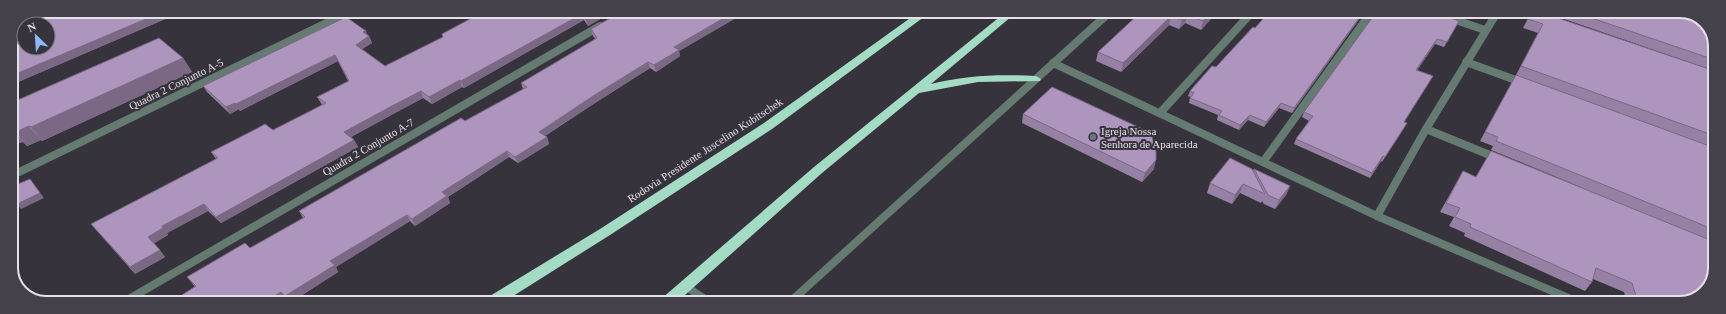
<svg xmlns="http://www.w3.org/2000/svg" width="1726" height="314" viewBox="0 0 1726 314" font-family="'Times New Roman',serif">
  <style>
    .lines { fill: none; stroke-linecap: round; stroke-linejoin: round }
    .street { stroke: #657b72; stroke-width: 8 }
    .highway { fill: #a4dbc5; fill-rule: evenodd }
    .wall { fill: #9680a3 }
    .shaded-wall { fill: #7a6884 }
    .building { fill: #ae95bd; stroke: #7a6884 }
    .worship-dot { fill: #6b7280; stroke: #37333d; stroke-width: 1.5 }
    .labels { text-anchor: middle; stroke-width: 4; stroke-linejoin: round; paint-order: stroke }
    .street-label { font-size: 11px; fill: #e4e1e7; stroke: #37333d }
    .poi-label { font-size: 11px; fill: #e4e1e7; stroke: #37333d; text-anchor: start }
    .rim { fill: none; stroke: #e4e1e7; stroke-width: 2 }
  </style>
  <rect width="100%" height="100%" fill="#37333d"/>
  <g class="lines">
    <g class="street">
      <path d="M1429,11L1485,30"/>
      <path d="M1523,11L1541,17"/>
      <path d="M16,34L24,30"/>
      <path d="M1466,62L1524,83"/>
      <path d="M1053,63L1377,216L1580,303"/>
      <path d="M1160,113L1253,11"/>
      <path d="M1426,129L1497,158"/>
      <path d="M1263,162L1372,11"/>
      <path d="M11,176L351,11"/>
      <path d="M1377,216L1426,129L1498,11"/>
      <path d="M685,286L711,303"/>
      <path d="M122,303L600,26"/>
      <path d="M789,303L1111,11"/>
    </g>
    <g class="highway">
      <path d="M920,11H932L772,129L610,235L502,303H483L485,299L600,229L764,123Z"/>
      <path d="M1007,11H1018L931,84C966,75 1000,74 1036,76L1041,79L1040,81L978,82L919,93L822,173L676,303H659L661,299L814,167Z"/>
    </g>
  </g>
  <g class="wall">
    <path d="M46,11L36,22H37L66,11H184L11,85V46L48,48L24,26L21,25L20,24L21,21Z"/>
    <path d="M485,11H614L588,26L584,20L464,88L462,87L432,104L423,98L395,113L351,137L354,140L358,147L221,223L208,211L167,233L168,235L154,243L165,257L135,274L91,224L216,159L211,152L273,130L322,105L321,103L317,97L348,81L338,61L240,111L239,109L230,114L207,92L203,86L367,35L369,36L372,43L362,49L385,66L443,37Z"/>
    <path d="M623,11H748L679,51L680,56L656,72L650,68L595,103L545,136L547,137L549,144L518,163L509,157L448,197L450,203L415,226L410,221L336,267L338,272L290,303L285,298L278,303H188L182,295L195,287L187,277L250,248L303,218L299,211L523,89L521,83L595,39L593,36L591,29Z"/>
    <path d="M1142,11H1218L1201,30L1185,23L1179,29L1169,25L1121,72L1096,61L1098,52Z"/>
    <path d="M1365,11L1292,113L1279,108L1264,127L1248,120L1239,130L1217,120L1218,115L1189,103L1190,97L1188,96L1190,91L1216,67L1255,28Z"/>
    <path d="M1447,11H1466L1463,17Z"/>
    <path d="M1532,11L1715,71V273L1680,303H1627L1624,292L1593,279L1592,282L1585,291L1464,236L1465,233L1449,226L1454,217L1440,212L1463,171L1476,177L1491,151L1591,191L1491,150L1493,146L1480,141L1516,75L1690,139L1516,75L1538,33L1523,28Z"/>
    <path d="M1541,11H1685L1715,41V71Z"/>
    <path d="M1459,21L1444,47L1435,44L1417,70L1433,76L1404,122L1407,123L1404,128L1382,162L1381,161L1370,178L1294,144L1296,139L1309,121L1302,117L1304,112Z"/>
    <path d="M183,58L192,72L42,141L41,140L27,146L23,142L20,143L11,133V103Z"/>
    <path d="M1023,114L1154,169L1142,182L1022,123Z"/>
    <path d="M1254,169L1290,186L1286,195L1275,209L1264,204L1262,201L1261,203L1240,193L1232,204L1207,193L1210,183L1253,170Z"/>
  </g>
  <g class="shaded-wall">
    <path d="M46,11H59L38,19L35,23L30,20V18Z"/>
    <path d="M165,11H184L11,85V76Z"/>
    <path d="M601,11H614L588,26L586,20Z"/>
    <path d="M736,11H748L679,51L680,56L656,72L654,65L674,47Z"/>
    <path d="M1213,11H1218L1201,30L1203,21Z"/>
    <path d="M1364,11H1365L1292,113L1294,108Z"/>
    <path d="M582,14L584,20L464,88L461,81Z"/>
    <path d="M1188,15L1185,23L1179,29L1182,20Z"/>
    <path d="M1171,16L1169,25L1121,72L1123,63Z"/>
    <path d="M366,31L368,37L369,36L372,43L359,51L356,45L363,32Z"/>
    <path d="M1437,39L1435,44L1414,75L1416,70Z"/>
    <path d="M335,55L338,61L240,111L236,104Z"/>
    <path d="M183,58L192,72L42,141L31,127Z"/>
    <path d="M648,62L650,68L595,103L541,138L539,132L593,96Z"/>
    <path d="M460,80L462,87L432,104L429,97Z"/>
    <path d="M421,91L423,98L395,113L347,139L344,132L392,106Z"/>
    <path d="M235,103L239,109L230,114L226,107Z"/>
    <path d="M1281,103L1279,108L1264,127L1266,122Z"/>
    <path d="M1250,115L1248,120L1239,130L1240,125Z"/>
    <path d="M29,126L41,140L27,146L16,132Z"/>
    <path d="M12,127L23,142L20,143L11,132V128Z"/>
    <path d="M547,137L549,144L518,163L515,157Z"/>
    <path d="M354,140L358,147L221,223L216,217Z"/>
    <path d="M507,151L509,157L448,197L450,203L415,226L412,219L442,192Z"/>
    <path d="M1383,156L1381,161L1370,178L1372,173Z"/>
    <path d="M1156,160L1154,169L1142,182L1145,173Z"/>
    <path d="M30,179L44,198L21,209L17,204Z"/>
    <path d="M1243,184L1240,193L1232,204L1235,195Z"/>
    <path d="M1290,186L1286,195L1275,209L1279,200Z"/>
    <path d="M204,204L208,211L167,233L168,235L153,244L148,237L162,226Z"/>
    <path d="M407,215L410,221L336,267L338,272L290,303L285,296L330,261Z"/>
    <path d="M160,250L165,257L135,274L130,267Z"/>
    <path d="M281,292L285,298L278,303H263Z"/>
  </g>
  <g class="building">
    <path d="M66,11H165L11,76V46L15,37L24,33V48H48V24H24V27L23,21L30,18V20L37,22Z"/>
    <path d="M485,11H601L586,20L582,14L461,81L460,80L429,97L421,91L392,106L344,132L354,140L216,217L204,204L162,226L163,228L148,237L160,250L130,267L91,224L218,158L211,152L258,128L265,124L273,130L326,103L317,97L349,81L335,55L236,104L235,103L226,107L203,86L346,17L366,31L363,32L369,36L356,45L385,66L443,37L442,34Z"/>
    <path d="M623,11H736L674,47L679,50L654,65L648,62L593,96L539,132L547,137L515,157L507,151L442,192L447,196L412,219L407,215L330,261L335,265L285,296L281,292L263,303H190L182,295L196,286L187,277L245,243L250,248L305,217L299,211L461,118L465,121L527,87L521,83L597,38L591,29Z"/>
    <path d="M1142,11H1213L1203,21L1188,15L1182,20L1171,16L1123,63L1098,52Z"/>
    <path d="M1270,11H1364L1294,108L1281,103L1266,122L1250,115L1240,125L1219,115L1222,111L1190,98L1194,93L1190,91L1212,66L1216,67L1253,27L1255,28Z"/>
    <path d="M1377,11H1430L1459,21L1447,42L1437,39L1416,70L1433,76L1404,122L1407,123L1385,157L1383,156L1372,173L1296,139L1313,116L1304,112Z"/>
    <path d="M1532,11H1537L1715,71V136L1521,66L1543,24L1528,19Z"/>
    <path d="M1571,11H1685L1705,21L1715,41V60Z"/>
    <path d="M159,38L183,58L31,127L29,126L16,132L12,127L11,128V103Z"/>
    <path d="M1516,75L1715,148V230L1496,141L1498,137L1485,132Z"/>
    <path d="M1052,87L1151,133L1156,152V160L1145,173L1023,114Z"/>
    <path d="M1491,151L1715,242V273L1703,294L1680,303H1652L1636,296L1632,283L1596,268L1592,282L1470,227L1471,224L1455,217L1460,208L1446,203L1463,171L1476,177Z"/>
    <path d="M1230,158L1252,169L1265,194L1243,184L1235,195L1210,183Z"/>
    <path d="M1254,169L1290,186L1279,200L1268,195Z"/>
    <path d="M30,179L40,193L17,204L11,196V187Z"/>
  </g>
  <circle class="worship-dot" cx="1093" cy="137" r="4"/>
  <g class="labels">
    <g class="street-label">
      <text transform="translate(176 84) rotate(-26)" y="4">Quadra 2 Conjunto A-5</text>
      <text transform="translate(368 147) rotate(-30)" y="4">Quadra 2 Conjunto A-7</text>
      <text transform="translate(705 150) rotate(-33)" y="4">Rodovia Presidente Juscelino Kubitschek</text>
    </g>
    <g class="poi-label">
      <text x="1101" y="135">Igreja Nossa<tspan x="1101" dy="13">Senhora de Aparecida</tspan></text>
    </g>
  </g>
  <path d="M0 0H1726V314H0ZM46 18H1680A28 28 0 0 1 1708 46V268A28 28 0 0 1 1680 296H46A28 28 0 0 1 18 268V46A28 28 0 0 1 46 18Z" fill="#45414b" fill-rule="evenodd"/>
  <path class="rim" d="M46 18H1680A28 28 0 0 1 1708 46V268A28 28 0 0 1 1680 296H46A28 28 0 0 1 18 268V46A28 28 0 0 1 46 18Z"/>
  <g transform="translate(36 36) rotate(335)"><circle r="19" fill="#37333d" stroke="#7c7981"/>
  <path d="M0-3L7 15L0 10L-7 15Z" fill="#8bbafc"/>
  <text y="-6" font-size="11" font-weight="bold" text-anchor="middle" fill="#e4e1e7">N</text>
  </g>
</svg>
